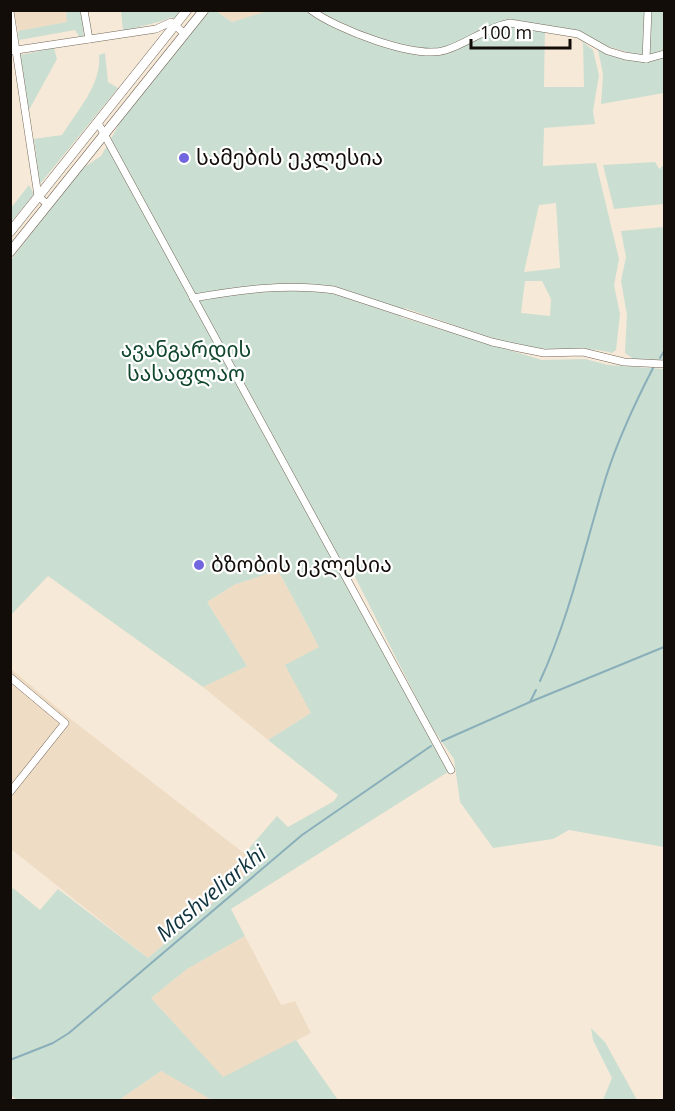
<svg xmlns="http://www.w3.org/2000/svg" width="675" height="1111" viewBox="0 0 675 1111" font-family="'Open Sans','Noto Sans Georgian',sans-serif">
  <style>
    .built { fill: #efdcc5 }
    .green { fill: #cadfd1; fill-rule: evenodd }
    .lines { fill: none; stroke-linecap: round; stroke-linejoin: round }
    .stream { stroke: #8aafbb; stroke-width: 2 }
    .minor-casing { stroke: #74685a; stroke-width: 8 }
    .secondary-casing { stroke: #74685a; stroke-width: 10 }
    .minor { stroke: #fff; stroke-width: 7 }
    .secondary { stroke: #fff; stroke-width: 9 }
    .poi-dot { fill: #7166e0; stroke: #fff; stroke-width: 2 }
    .labels { text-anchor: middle; stroke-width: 4.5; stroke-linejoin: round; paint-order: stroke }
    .poi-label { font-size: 21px; fill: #120d08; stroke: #fff; text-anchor: start }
    .park-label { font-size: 21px; fill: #10462b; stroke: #fff }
    .water-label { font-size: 22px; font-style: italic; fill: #0f333d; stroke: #fff }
  </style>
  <rect width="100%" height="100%" fill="#f7e9d8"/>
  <g class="built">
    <path d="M14,11H66L68,22L18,31Z"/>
    <path d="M216,11H271L232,22Z"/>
    <path d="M278,570L319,647L311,713L268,740L203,687L246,665L207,602L234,585Z"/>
    <path d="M10,668L72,720L258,864L148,958L11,849Z"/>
    <path d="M245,936L281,1005L295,1001L311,1033L223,1078L151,998L187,969Z"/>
    <path d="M161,1071L178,1079L212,1100H119Z"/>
  </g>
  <g class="green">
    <path d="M271,10L664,11V49L652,55L634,54L596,43L578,31L545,25L544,87H584L583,43L578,38L593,50L599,75L593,111L595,124L544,128L543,166L596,163L619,259L614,285L620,314L616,350L612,353C584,346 574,351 548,349C504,346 447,322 405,308L401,317L542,360L585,359L608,365L664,369V847L569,830L553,839L493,848L460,802L454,759L430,725L346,559H334L448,772L231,909L245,936L187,969L151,998L223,1077L296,1040L338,1100H212L161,1071L119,1100H18L11,1096L10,892L13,888L40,910L58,889L148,958L258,864L245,853L277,816L288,827L334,801L338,795L268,740L311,713L285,665L319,647L278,570L234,585L207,602L247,666L203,687L48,576L11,615V260L80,170L101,156L121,121L208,11H216L232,22ZM556,203L560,268L524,272L539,205ZM525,281H542L551,299L550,316L521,313Z"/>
    <path d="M66,11H81L84,36H79L75,30L19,40L18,31L67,22Z"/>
    <path d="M121,11H182L175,19L171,17L162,21L123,31Z"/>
    <path d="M54,48L57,59L29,110L20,55Z"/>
    <path d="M598,50L619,57H664V93L601,104L603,74Z"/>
    <path d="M105,53L108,82L118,88L40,184L34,139L62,135C77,111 102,84 99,55Z"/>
    <path d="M655,162L659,169L664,165V204L614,209L603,165Z"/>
    <path d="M29,185L34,194L11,222V208Z"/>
    <path d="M664,227V361L634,359L625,353L627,315L621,281L626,257L621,231Z"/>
    <path d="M591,1028L605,1042L637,1100H603L612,1078L593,1040Z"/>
  </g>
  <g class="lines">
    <g class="stream">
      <path d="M660,358L664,351"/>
      <path d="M540,681C570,616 585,545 606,477C618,439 635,403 653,368"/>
      <path d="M530,702L664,647"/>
      <path d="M442,741L530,702L536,690"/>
      <path d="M10,1060L53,1043L69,1033L302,835L431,746"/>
    </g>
    <g class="minor-casing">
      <g id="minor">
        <path d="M84,10L89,39"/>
        <path d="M311,10C336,29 416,60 446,50C468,43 487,27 510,23L578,34L608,51L625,56L646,59L664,54"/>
        <path d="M10,11L38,196L48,205"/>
        <path d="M10,51L156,29L171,22L185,34"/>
        <path d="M646,59L648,10"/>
        <path d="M98,123L451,770"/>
        <path d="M193,298C239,290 287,283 334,290L492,342L519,348L544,353L583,352L624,362L664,364"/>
        <path d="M10,677L65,723L10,792"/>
      </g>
    </g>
    <g class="secondary-casing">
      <g id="secondary">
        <path d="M10,232L187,10"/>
        <path d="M10,252L204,10"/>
      </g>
    </g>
    <use href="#minor" class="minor"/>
    <use href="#secondary" class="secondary"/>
  </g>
  <g class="poi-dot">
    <circle cx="184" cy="158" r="6"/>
    <circle cx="199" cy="565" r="6"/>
  </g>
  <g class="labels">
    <g class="poi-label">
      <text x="196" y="165">სამების ეკლესია</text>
      <text x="211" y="572">ბზობის ეკლესია</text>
    </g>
    <g class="park-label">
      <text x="186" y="357">ავანგარდის<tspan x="186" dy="24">სასაფლაო</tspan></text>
    </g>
    <g class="water-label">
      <text transform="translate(211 893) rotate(-40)" y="8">Mashveliarkhi</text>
    </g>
  </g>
  <rect width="675" height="1111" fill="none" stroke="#120d08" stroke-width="24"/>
  <path d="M471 39v9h99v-9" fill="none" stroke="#120d08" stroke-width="3"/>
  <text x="480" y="39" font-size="18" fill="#120d08" stroke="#ffffff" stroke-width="4.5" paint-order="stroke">100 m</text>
</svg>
